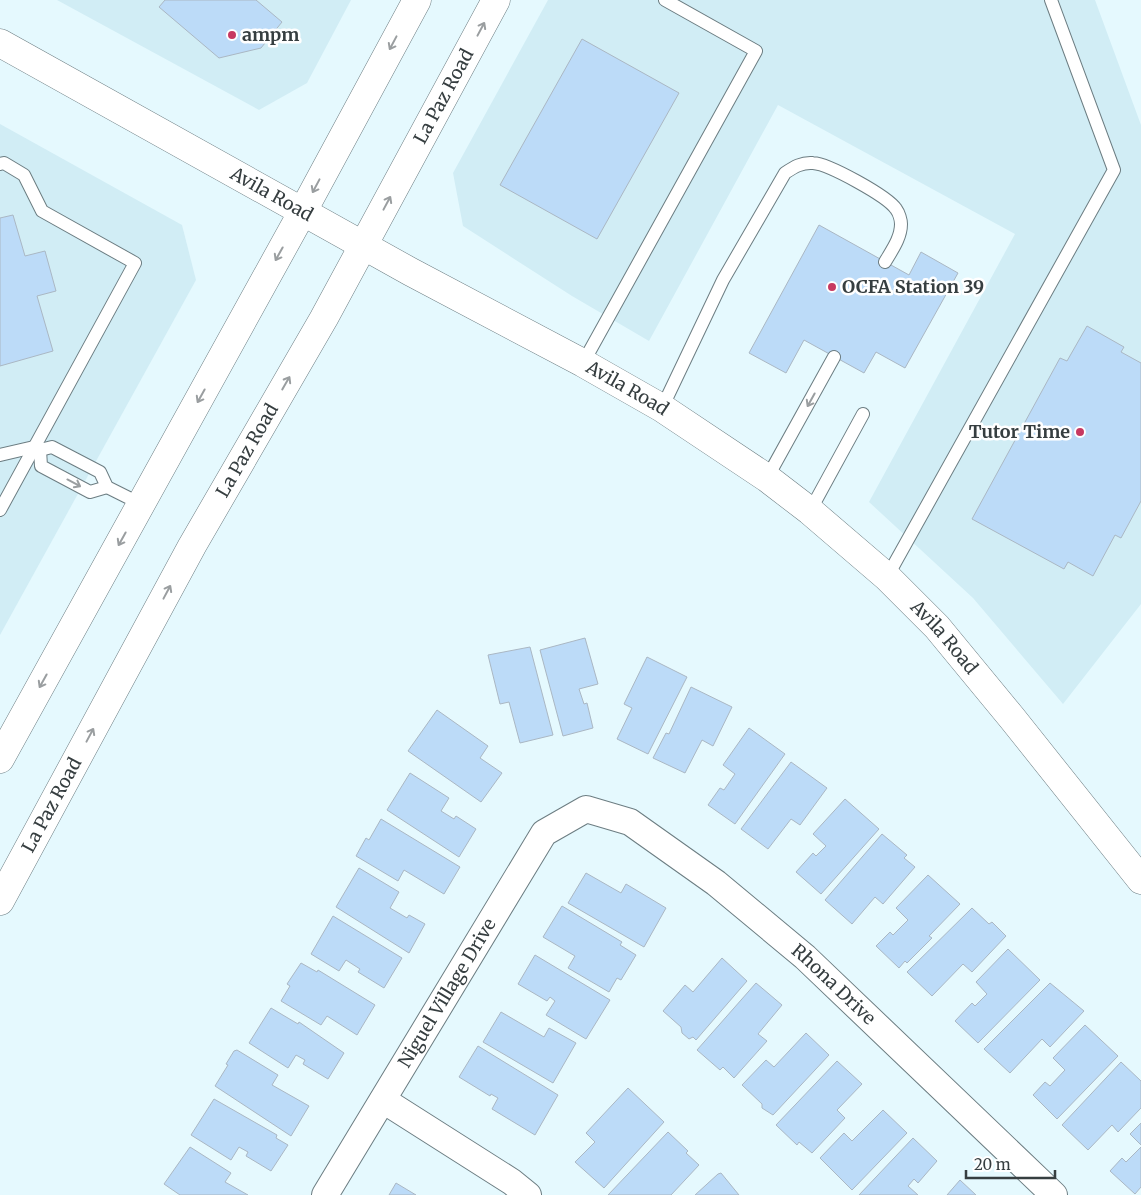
<svg xmlns="http://www.w3.org/2000/svg" width="1141" height="1195" viewBox="0 0 1141 1195" font-family="Merriweather,serif">
  <style>
    .built { fill: #d1edf5 }
    .building { fill: #bcdbf8; stroke: #aab7c3 }
    .lines { fill: none; stroke-linecap: round; stroke-linejoin: round }
    .lane-casing { stroke: #6c7d82; stroke-width: 14 }
    .street-casing { stroke: #6c7d82; stroke-width: 28 }
    .secondary-casing { stroke: #6c7d82; stroke-width: 29 }
    .primary-casing { stroke: #6c7d82; stroke-width: 29 }
    .lane { stroke: #fff; stroke-width: 12 }
    .street { stroke: #fff; stroke-width: 26 }
    .secondary { stroke: #fff; stroke-width: 28 }
    .primary { stroke: #fff; stroke-width: 28 }
    .oneway { stroke: #9a9ea0 }
    .poi-dot { fill: #c73961; stroke: #fff; stroke-width: 2 }
    .labels { text-anchor: middle; stroke-width: 5; stroke-linejoin: round; paint-order: stroke }
    .poi-label { font-size: 18px; font-weight: bold; fill: #363e40; stroke: #fff; text-anchor: start }
    .street-label { font-size: 18px; fill: #363e40; stroke: #fff }
  </style>
  <rect width="100%" height="100%" fill="#e5f9fe"/>
  <g class="built">
    <path d="M57,0H351L307,83L259,110Z"/>
    <path d="M548,0H1095L1141,125V604L1063,704L973,598L869,502L1015,234L778,105L649,341L572,296L463,226L453,173Z"/>
    <path d="M0,124L182,225L196,280L0,635Z"/>
  </g>
  <g class="building">
    <path d="M165,0H256L282,22L261,48L219,58L159,7Z"/>
    <path d="M582,39L679,93L597,239L500,185Z"/>
    <path d="M13,215L25,256L45,251L56,291L37,296L53,351L0,366V218Z"/>
    <path d="M819,225L909,275L921,252L958,273L905,368L876,352L864,373L804,340L786,373L749,353Z"/>
    <path d="M1087,326L1124,347L1121,352L1141,363V501L1121,538L1115,535L1093,576L1068,562L1064,569L972,519L1060,358L1067,361Z"/>
    <path d="M585,638L598,684L579,689L584,704L587,703L593,728L563,736L540,650Z"/>
    <path d="M530,647L553,735L520,743L509,702L500,704L488,655Z"/>
    <path d="M647,657L687,677L648,754L617,739L632,708L624,704Z"/>
    <path d="M691,687L732,707L713,746L702,740L685,773L653,758L666,733L669,734Z"/>
    <path d="M437,710L488,746L480,758L502,773L481,802L408,751Z"/>
    <path d="M749,728L785,754L735,824L708,805L720,788L724,790L735,774L723,765Z"/>
    <path d="M791,762L827,788L800,825L791,819L768,849L741,829Z"/>
    <path d="M410,773L449,798L441,811L454,819L456,816L476,829L459,857L387,810Z"/>
    <path d="M845,799L879,829L821,894L796,872L813,853L816,856L826,846L813,834Z"/>
    <path d="M381,819L460,867L444,894L404,870L398,881L356,856L366,838L369,840Z"/>
    <path d="M882,834L907,855L904,858L915,867L883,904L875,897L852,924L825,900Z"/>
    <path d="M359,868L399,892L390,908L407,918L409,915L425,924L409,953L336,907Z"/>
    <path d="M586,873L621,893L626,884L666,908L644,947L568,903Z"/>
    <path d="M928,875L960,904L929,936L932,938L907,963L905,961L899,968L876,946L890,932L893,935L908,920L896,908Z"/>
    <path d="M562,906L622,942L620,945L636,955L621,980L617,978L609,992L568,968L575,956L543,937Z"/>
    <path d="M972,908L989,924L992,922L1006,936L972,972L963,964L932,996L907,972Z"/>
    <path d="M333,916L402,958L384,988L358,972L360,969L346,960L339,971L311,954Z"/>
    <path d="M1008,949L1040,980L978,1043L955,1021L972,1003L975,1006L987,994L976,982Z"/>
    <path d="M535,955L610,1000L586,1039L546,1015L555,1001L550,997L547,1001L518,984Z"/>
    <path d="M722,958L747,981L696,1040L693,1037L689,1039L682,1033L681,1027L663,1011L685,985L693,992Z"/>
    <path d="M301,963L317,972L318,970L375,1005L357,1035L327,1016L321,1025L281,1001L290,986L287,984Z"/>
    <path d="M756,983L782,1005L758,1034L767,1041L734,1078L723,1067L720,1070L697,1050Z"/>
    <path d="M1050,983L1084,1011L1050,1047L1042,1039L1010,1073L984,1049Z"/>
    <path d="M271,1008L298,1024L299,1022L344,1053L328,1079L303,1064L305,1060L296,1055L288,1068L249,1043Z"/>
    <path d="M501,1012L544,1037L549,1028L576,1043L553,1083L483,1042Z"/>
    <path d="M1085,1025L1118,1056L1057,1119L1033,1095L1045,1082L1050,1086L1065,1070L1053,1058Z"/>
    <path d="M806,1033L829,1055L773,1115L762,1108V1104L742,1085L766,1060L774,1067Z"/>
    <path d="M478,1046L558,1095L535,1135L492,1109L498,1098L491,1094L490,1096L459,1077Z"/>
    <path d="M237,1050L278,1075L272,1085L309,1106L291,1136L215,1086L228,1065L226,1064L234,1051Z"/>
    <path d="M837,1061L862,1084L837,1110L845,1118L812,1153L799,1142L797,1145L776,1125Z"/>
    <path d="M1121,1062L1141,1081V1108L1118,1132L1112,1125L1088,1150L1062,1125Z"/>
    <path d="M628,1088L664,1122L604,1188L575,1162L595,1142L586,1133Z"/>
    <path d="M214,1099L277,1135L276,1138L288,1145L271,1171L246,1156L248,1152L239,1147L231,1160L191,1135Z"/>
    <path d="M883,1110L907,1133L852,1190L820,1158L844,1133L852,1141Z"/>
    <path d="M1141,1123V1145L1130,1134Z"/>
    <path d="M668,1132L688,1151L686,1153L699,1165L671,1195H608Z"/>
    <path d="M913,1138L937,1161L918,1183L914,1179L908,1186L918,1195H859Z"/>
    <path d="M190,1147L231,1173L225,1182L248,1195H180L164,1184Z"/>
    <path d="M1141,1147V1187L1135,1194L1110,1171L1122,1158L1126,1162Z"/>
    <path d="M721,1173L739,1195H695L718,1174Z"/>
    <path d="M960,1180L976,1195H947Z"/>
    <path d="M396,1183L416,1195H389Z"/>
  </g>
  <g class="lines">
    <g class="lane-casing">
      <g id="lane">
        <path d="M0,164L4,163L24,175L42,211L135,263L0,510"/>
        <path d="M583,363L756,51L665,0"/>
        <path d="M662,408L723,280L785,173C794,167 802,162 813,163C829,164 887,196 896,209C899,213 901,220 901,224C901,238 892,250 885,262"/>
        <path d="M40,450L41,466L90,492L107,487"/>
        <path d="M0,455L34,447L40,450L52,447L100,472L107,487L141,504"/>
        <path d="M767,478L834,357"/>
        <path d="M810,511L863,414"/>
        <path d="M887,577L1114,170L1051,0"/>
      </g>
    </g>
    <g class="street-casing">
      <g id="street">
        <path d="M383,1100L512,1182L528,1195"/>
        <path id="s1" d="M325,1195L544,833L586,809L630,822L716,883L805,957L1054,1195"/>
      </g>
    </g>
    <g class="secondary-casing">
      <g id="secondary">
        <path id="s2" d="M0,43L411,272L583,363L662,408L767,478L810,511L887,577L937,627L1012,718L1141,880"/>
      </g>
    </g>
    <g class="primary-casing">
      <g id="primary">
        <path d="M0,759L303,211L417,0"/>
        <path id="s3" d="M0,901L192,546L324,318L496,0"/>
      </g>
    </g>
    <use href="#lane" class="lane"/>
    <use href="#street" class="street"/>
    <use href="#secondary" class="secondary"/>
    <use href="#primary" class="primary"/>
  </g>
  <defs><path id="oneway-shaft" d="M-6 0H5M1.5-3L5.5 0L1.5 3" fill="none" stroke-width="1.6" stroke-linecap="round" stroke-linejoin="round" transform="scale(1.25)"/></defs>
  <g class="oneway">
    <use href="#oneway-shaft" transform="translate(481 29) rotate(-62)"/>
    <use href="#oneway-shaft" transform="translate(393 43) rotate(118)"/>
    <use href="#oneway-shaft" transform="translate(316 186) rotate(118)"/>
    <use href="#oneway-shaft" transform="translate(387 203) rotate(-62)"/>
    <use href="#oneway-shaft" transform="translate(279 254) rotate(119)"/>
    <use href="#oneway-shaft" transform="translate(286 383) rotate(-60)"/>
    <use href="#oneway-shaft" transform="translate(201 396) rotate(119)"/>
    <use href="#oneway-shaft" transform="translate(811 400) rotate(119)"/>
    <use href="#oneway-shaft" transform="translate(74 483) rotate(28)"/>
    <use href="#oneway-shaft" transform="translate(122 539) rotate(119)"/>
    <use href="#oneway-shaft" transform="translate(167 592) rotate(-62)"/>
    <use href="#oneway-shaft" transform="translate(43 681) rotate(119)"/>
    <use href="#oneway-shaft" transform="translate(90 735) rotate(-62)"/>
  </g>
  <g class="poi-dot">
    <circle cx="232" cy="35" r="5"/>
    <circle cx="832" cy="287" r="5"/>
    <circle cx="1080" cy="432" r="5"/>
  </g>
  <g class="labels">
    <g class="poi-label">
      <text x="242" y="41">ampm</text>
      <text x="842" y="293">OCFA Station 39</text>
      <text x="1070" y="438" text-anchor="end">Tutor Time</text>
    </g>
    <g class="street-label">
      <text dy="6" stroke="none"><textPath href="#s3" startOffset="919">La Paz Road</textPath></text>
      <text dy="6" stroke="none"><textPath href="#s2" startOffset="311">Avila Road</textPath></text>
      <text dy="6" stroke="none"><textPath href="#s2" startOffset="716">Avila Road</textPath></text>
      <text dy="6" stroke="none"><textPath href="#s3" startOffset="514">La Paz Road</textPath></text>
      <text dy="6" stroke="none"><textPath href="#s2" startOffset="1121">Avila Road</textPath></text>
      <text dy="6" stroke="none"><textPath href="#s3" startOffset="109">La Paz Road</textPath></text>
      <text dy="6" stroke="none"><textPath href="#s1" startOffset="778">Rhona Drive</textPath></text>
      <text dy="6" stroke="none"><textPath href="#s1" startOffset="236">Niguel Village Drive</textPath></text>
    </g>
  </g>
  <path d="M966 1170v8h89v-8" fill="none" stroke="#363e40" stroke-width="2.5"/>
  <text x="974" y="1170" font-size="15" fill="#363e40" stroke="#ffffff" stroke-width="4" paint-order="stroke">20 m</text>
</svg>
